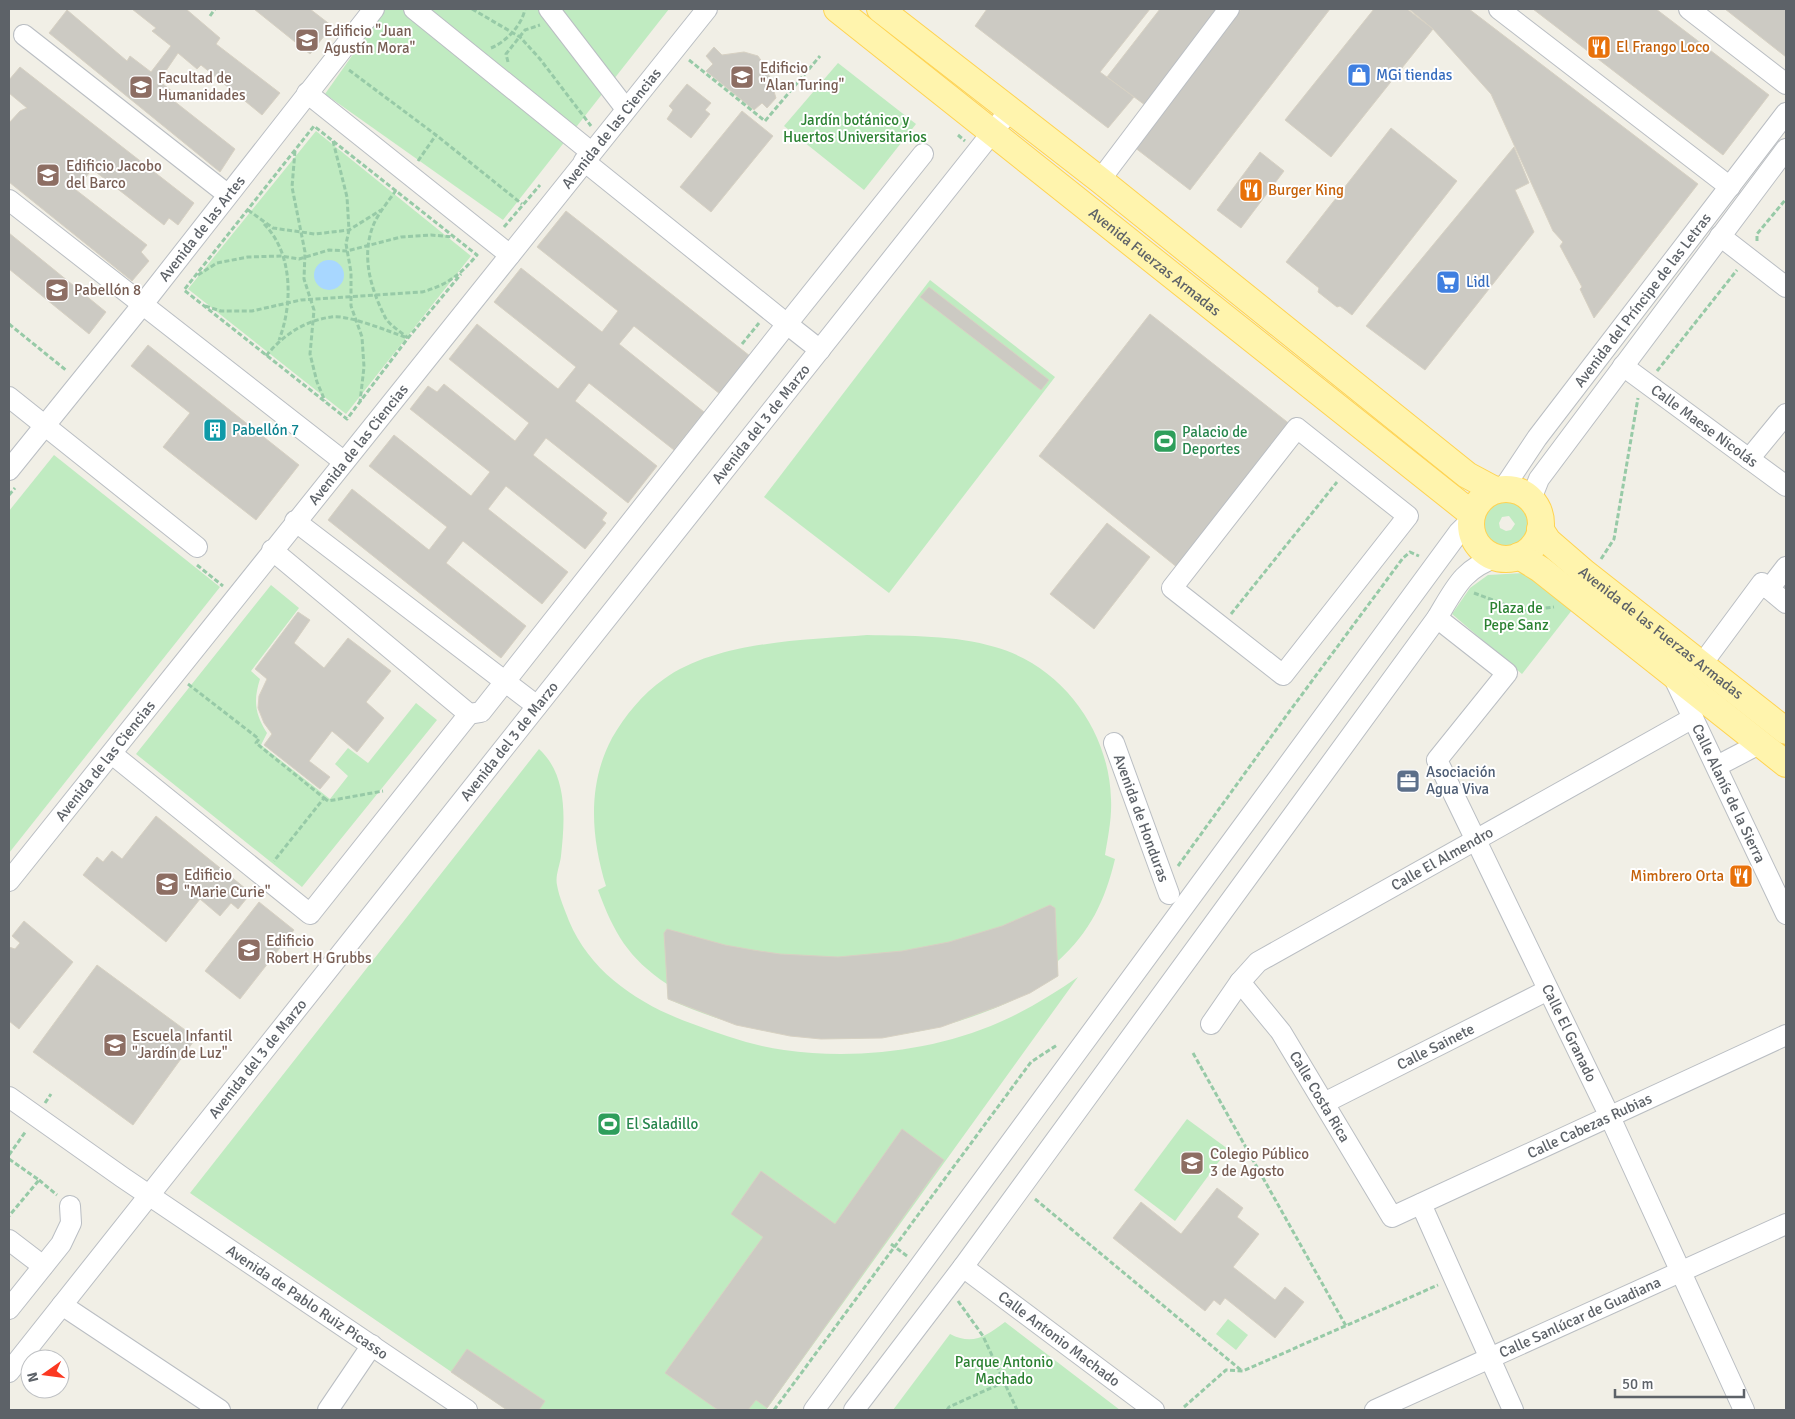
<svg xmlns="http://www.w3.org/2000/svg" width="1795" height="1419" viewBox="0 0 1795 1419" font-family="Signika,sans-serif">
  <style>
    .green { fill: #c0ebc1; fill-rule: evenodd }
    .water { fill: #a8d7ff }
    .building { fill: #cccac3; stroke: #d7d1c3 }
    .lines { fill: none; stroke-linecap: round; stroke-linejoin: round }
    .minor-casing { stroke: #babec3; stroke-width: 22 }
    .major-casing { stroke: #ffd351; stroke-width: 28 }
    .path { stroke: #97caa7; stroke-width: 3; stroke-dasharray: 5 2.5; stroke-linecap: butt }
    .minor { stroke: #fff; stroke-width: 20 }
    .major { stroke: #fff4ad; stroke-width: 26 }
    .labels { text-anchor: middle; stroke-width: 4; stroke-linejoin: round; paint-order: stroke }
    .education-label { font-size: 15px; fill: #785e54; stroke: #fff; text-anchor: start }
    .food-label { font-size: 15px; fill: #c56008; stroke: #fff; text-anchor: start }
    .shop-label { font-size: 15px; fill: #366cbe; stroke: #fff; text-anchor: start }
    .park-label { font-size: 15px; fill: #2a8131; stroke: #fff }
    .street-label { font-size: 15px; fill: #5d6268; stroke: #fff }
    .culture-label { font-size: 15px; fill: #0d838f; stroke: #fff; text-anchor: start }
    .leisure-label { font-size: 15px; fill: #27864d; stroke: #fff; text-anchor: start }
    .service-label { font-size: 15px; fill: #4e5e75; stroke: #fff; text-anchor: start }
  </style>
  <rect width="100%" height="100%" fill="#f1efe6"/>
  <g class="green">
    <path d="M385,9H669L503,220L325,94Z"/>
    <path d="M838,63L916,124L864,190L784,126Z"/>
    <path d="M316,131L471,256L346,414L188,289Z"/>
    <path d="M930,280L1055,377L889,593L764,497Z"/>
    <path d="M54,455L220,587L9,853V511Z"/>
    <path d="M1507,501C1535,502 1536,545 1508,547C1477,549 1476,501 1507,501ZM1509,516L1515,524L1511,530L1506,531L1500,528L1499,523L1502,517Z"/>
    <path d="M1524,573L1572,610L1522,674L1452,614L1470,588L1488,575Z"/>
    <path d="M271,585L299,608L251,671L260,679C253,701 255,714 267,733L261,745L330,799L348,776L335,764L348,748L368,763L416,703L437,720L302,887L136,754Z"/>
    <path d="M867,635C909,636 955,635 995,647C1062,666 1109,730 1111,799C1112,818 1108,837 1105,855L1115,859C1105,901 1090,932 1058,961V976C935,1051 799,1059 668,999L667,984C628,958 614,933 598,890L606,886C591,837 587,785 612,738C625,716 642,694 664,679C717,641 805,640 867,635Z"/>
    <path d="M539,749C568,775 565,820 561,856C560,865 555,876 557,885C559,897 565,910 569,921C591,974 642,1006 693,1024C723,1035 753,1046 784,1050C855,1060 934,1051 1000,1022C1028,1010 1053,994 1078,977L766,1410H507L190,1193Z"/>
    <path d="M1187,1119L1228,1149L1175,1221L1134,1190Z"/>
    <path d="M1228,1319L1248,1335L1236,1350L1216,1334Z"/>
    <path d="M1005,1322L1120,1410H893L950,1334C973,1346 986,1336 1005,1322Z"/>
  </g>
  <circle class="water" cx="329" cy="275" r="15"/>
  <g class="building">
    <path d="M132,9H186L220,38L216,44L280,93L262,115L201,65L197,69L178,53L159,81L177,95L174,101L235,149L220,172L49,33L67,10L127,61L130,56L151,72L171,46L152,31L156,28Z"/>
    <path d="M254,9H310L332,26L310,54Z"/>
    <path d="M987,9H1150L1100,72L1134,97L1108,128L975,26Z"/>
    <path d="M1160,9H1219L1145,105L1107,77Z"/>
    <path d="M1241,9H1330L1190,190L1134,147Z"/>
    <path d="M1374,9H1407L1433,29L1331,157L1285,120Z"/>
    <path d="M1409,9H1469L1698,184L1594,318L1580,289L1582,287L1560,246L1563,242L1553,231L1491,94L1433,29Z"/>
    <path d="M1533,9H1656L1769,95L1723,155Z"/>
    <path d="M1725,9H1786V57Z"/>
    <path d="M714,47L722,55L744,52L758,56L767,69L776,98L767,108L762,103L754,110L706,71L713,64L706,56Z"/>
    <path d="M20,67L194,203L178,225L169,218L164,225L92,169L76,190L147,245L141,252L149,261L132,281L9,182V123L20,111L27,108L9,93V80Z"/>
    <path d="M687,84L711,103L705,110L710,114L691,138L667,119L673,110L669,106Z"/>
    <path d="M742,111L773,136L711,212L680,187Z"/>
    <path d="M1391,128L1457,181L1352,315L1340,306L1337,307L1318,292L1319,288L1286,262Z"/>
    <path d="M1514,147L1529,183L1515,190L1534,232L1425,370L1366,326Z"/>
    <path d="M1260,152L1284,171L1241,228L1217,210Z"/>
    <path d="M566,211L750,356L720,394L634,326L619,344L704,412L674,450L589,383L575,401L657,466L628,503L546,438L533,455L607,513L602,520L606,523L585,549L506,486L488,509L568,572L542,604L463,541L446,563L526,626L501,658L328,520L352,489L429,550L447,527L369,466L394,435L471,496L490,472L410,409L428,386L437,392L444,384L515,441L529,423L449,359L477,324L558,389L576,367L494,302L521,268L602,332L618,311L537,247Z"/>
    <path d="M9,233L106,312L89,334L9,269Z"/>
    <path d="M929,287L1049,380L1041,390L920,297Z"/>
    <path d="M1150,314L1291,425L1178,568L1039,456Z"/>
    <path d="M148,345L299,465L256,520L163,447L190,413L131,366Z"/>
    <path d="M1107,523L1150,557L1094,629L1050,594Z"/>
    <path d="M298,612L310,620L294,643L324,668L348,638L391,671L366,702L384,718L357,752L332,731L309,761L330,777L320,789L264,745L272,734L264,723L258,708L259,696L267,679L255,669Z"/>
    <path d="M156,816L251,893L238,909L231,903L220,916L200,899L166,942L83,875L97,857L103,862L112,851L122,859Z"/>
    <path d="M259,902L294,930L240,999L205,971Z"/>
    <path d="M1050,905L1055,908L1058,976L1030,993L999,1006L941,1027L882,1038L821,1039L790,1036L736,1025L668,999L664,933L667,929L725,945L753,950L780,954L838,957L902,951L949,942L1002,926Z"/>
    <path d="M24,921L73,962L19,1029L9,1021V947L15,949L20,943L12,936Z"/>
    <path d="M97,965L196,1038L133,1125L33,1052Z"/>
    <path d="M902,1129L944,1160L767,1408L756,1400L748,1410H718L665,1373L763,1237L731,1214L761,1171L835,1224Z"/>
    <path d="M1217,1188L1243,1208L1237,1217L1259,1234L1233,1267L1275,1300L1285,1287L1304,1302L1275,1338L1225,1298L1220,1305L1214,1300L1205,1311L1113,1238L1141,1202L1181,1234Z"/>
    <path d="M467,1349L545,1401L539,1410H507L451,1372Z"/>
  </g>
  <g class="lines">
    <g class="minor-casing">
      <g id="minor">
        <path d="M414,9L591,152"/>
        <path d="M549,9L626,109"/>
        <path d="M1499,9L1730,187"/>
        <path d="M1689,9L1786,84"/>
        <path d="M24,35L227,194"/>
        <path d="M307,93L510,255"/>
        <path d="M1100,180L1229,9"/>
        <path d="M9,200L343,461"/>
        <path d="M1720,236L1786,287"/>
        <path d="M820,350L787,324L923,154"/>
        <path id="s1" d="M1623,366L1786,486"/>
        <path d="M9,397L197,547"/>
        <path d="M1297,428L1408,516L1283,675L1172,588Z"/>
        <path d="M1749,459L1786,414"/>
        <path id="s2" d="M9,470L143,304L374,9"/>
        <path id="s3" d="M1503,489L1537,438L1786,113"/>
        <path d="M1531,499L1539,479L1786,149"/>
        <path d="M295,521L537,706"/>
        <path d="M1769,589L1786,567"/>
        <path id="s4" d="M1437,618L1507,673L1437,760L1610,1117L1744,1410"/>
        <path d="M1702,664L1762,583L1786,603"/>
        <path id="s5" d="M1673,676L1786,914"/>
        <path d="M469,714L481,712L787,324L584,161"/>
        <path id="s6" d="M1114,743L1169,894"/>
        <path d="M112,754L310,914L469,714L272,550"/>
        <path d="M1717,766L1761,743"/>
        <path id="s7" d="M9,881L707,9"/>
        <path id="s8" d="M1240,982L1281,1032L1392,1217L1786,1035"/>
        <path id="s9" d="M1211,1024L1240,982L1258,962L1693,718"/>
        <path id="s10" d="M9,1097L122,1177L467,1410"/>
        <path id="s11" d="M1324,1103L1548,990"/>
        <path d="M1421,1204L1513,1410"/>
        <path d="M9,1240L43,1266"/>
        <path id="s12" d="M963,1267L1154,1410"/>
        <path d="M62,1305L220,1410"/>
        <path d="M9,1309L61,1244L71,1223L70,1206"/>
        <path id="s13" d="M9,1372L1010,110"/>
        <path d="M328,1410L372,1345"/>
        <path d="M814,1410L1459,532L1471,520"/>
        <path d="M854,1410L963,1267L1437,618C1455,588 1463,568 1498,557"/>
        <path id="s14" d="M1375,1410L1786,1224"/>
      </g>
    </g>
    <g class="major-casing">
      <g id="major">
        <path id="s15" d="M837,9L1472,514"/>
        <path d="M880,9L1100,180L1467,475L1495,490"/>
        <circle cx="1506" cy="524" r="35"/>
        <path id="s16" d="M1540,529L1548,541L1585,573L1786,731"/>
        <path d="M1519,556L1540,569L1786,764"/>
      </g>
    </g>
    <g class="path">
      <path d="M472,9L520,37L540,59L591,126"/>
      <path d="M210,16L215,9"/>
      <path d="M491,48C506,42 522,25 525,9"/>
      <path d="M689,60L765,121L820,56"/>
      <path d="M508,62L506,54L525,30L540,25"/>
      <path d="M349,70L436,135L522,204"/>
      <path d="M958,135L965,141"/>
      <path d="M333,141L347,197L349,230L346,244L351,272V306L362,337L364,367L360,402"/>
      <path d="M295,151L292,187L305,252L304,279L314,310L310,354L317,382L325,401"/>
      <path d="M418,161L436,135"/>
      <path d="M396,190C389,201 378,213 373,226C361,257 371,289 385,317C389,325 401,332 408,338"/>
      <path d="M248,210L273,228L315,234L349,230L381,210"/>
      <path d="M264,224C293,253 293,304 279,340"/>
      <path d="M504,227L540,185"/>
      <path d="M1757,241V234L1786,199"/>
      <path d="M198,275L217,263L248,257L281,256L299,259L329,250L347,251L401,237L431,235L454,237"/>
      <path d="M205,306L221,311H252L301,300L422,292C447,285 460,275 477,255L314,126L184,290L347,419L408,338L461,274"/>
      <path d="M9,324L67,371"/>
      <path d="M742,344L759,323"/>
      <path d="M266,356C283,335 304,321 331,317C346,314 388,331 405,337"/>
      <path d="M1657,371L1737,270"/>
      <path d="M9,495L15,488"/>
      <path d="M1601,559L1614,539L1638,398"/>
      <path d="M197,565L223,586"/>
      <path d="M1474,593L1522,611L1554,607"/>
      <path d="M1231,614L1337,482"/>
      <path d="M188,684L259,739L256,743L324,798L274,861"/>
      <path d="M324,798L328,801L383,791"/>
      <path d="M1178,866L1289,712L1403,558L1410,552L1419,556"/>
      <path d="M1193,1053L1346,1326"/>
      <path d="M45,1103L51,1094"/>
      <path d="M9,1155L26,1131"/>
      <path d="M9,1159L39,1180L9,1216"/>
      <path d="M39,1180L57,1195"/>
      <path d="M1035,1199L1242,1371"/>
      <path d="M891,1244L907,1256"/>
      <path d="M958,1301L983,1336L1017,1410"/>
      <path d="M1184,1407L1226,1370L1243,1371L1438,1285"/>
      <path d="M774,1410L1031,1062L1057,1045"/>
      <path d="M947,1410L949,1407L1004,1382"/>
    </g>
    <use href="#minor" class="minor"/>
    <use href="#major" class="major"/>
  </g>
  <defs>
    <g id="university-square" transform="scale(1.25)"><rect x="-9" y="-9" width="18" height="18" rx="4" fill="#8d6e63" stroke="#fff"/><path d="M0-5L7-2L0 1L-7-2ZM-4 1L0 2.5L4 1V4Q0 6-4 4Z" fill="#fff"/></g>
    <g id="restaurant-square" transform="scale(1.25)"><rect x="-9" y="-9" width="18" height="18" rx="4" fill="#e8710a" stroke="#fff"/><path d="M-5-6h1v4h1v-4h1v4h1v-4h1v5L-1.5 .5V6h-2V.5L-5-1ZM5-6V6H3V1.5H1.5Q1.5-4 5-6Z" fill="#fff"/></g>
    <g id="shop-square" transform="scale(1.25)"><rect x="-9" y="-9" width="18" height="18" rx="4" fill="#3f7fe0" stroke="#fff"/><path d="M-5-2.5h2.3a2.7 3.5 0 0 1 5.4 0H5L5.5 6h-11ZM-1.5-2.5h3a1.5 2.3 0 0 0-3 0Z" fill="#fff"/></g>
    <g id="supermarket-square" transform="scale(1.25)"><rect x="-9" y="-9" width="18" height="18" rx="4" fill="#3f7fe0" stroke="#fff"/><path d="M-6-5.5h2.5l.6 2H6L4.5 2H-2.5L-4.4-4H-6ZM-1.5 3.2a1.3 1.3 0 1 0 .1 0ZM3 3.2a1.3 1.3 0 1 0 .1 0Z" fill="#fff"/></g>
    <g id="building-square" transform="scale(1.25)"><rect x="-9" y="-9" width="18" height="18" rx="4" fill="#0f9aa8" stroke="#fff"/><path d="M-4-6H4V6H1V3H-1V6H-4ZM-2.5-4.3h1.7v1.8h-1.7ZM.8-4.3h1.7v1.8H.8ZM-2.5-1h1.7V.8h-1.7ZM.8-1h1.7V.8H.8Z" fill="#fff"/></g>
    <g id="stadium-square" transform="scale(1.25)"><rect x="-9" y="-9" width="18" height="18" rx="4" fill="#2e9e5b" stroke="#fff"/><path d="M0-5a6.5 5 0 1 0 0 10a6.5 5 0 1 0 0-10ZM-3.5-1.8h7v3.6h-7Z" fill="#fff"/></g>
    <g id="office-square" transform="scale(1.25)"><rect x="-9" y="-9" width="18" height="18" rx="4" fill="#5c6f8a" stroke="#fff"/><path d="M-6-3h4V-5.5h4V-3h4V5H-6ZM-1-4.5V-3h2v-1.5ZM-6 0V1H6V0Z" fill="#fff"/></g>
    <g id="school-square" transform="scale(1.25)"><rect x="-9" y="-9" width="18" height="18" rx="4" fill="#8d6e63" stroke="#fff"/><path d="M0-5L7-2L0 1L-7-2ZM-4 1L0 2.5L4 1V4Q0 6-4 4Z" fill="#fff"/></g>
  </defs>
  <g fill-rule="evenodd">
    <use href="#university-square" x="307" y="40"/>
    <use href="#restaurant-square" x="1599" y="47"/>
    <use href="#shop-square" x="1359" y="75"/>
    <use href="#university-square" x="742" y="77"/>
    <use href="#university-square" x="141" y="87"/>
    <use href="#university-square" x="48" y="175"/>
    <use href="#restaurant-square" x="1251" y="190"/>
    <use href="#supermarket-square" x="1448" y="282"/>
    <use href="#university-square" x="57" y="290"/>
    <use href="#building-square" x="215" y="430"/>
    <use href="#stadium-square" x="1165" y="441"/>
    <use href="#office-square" x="1408" y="781"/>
    <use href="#restaurant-square" x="1741" y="876"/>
    <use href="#university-square" x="167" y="884"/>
    <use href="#university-square" x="249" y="950"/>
    <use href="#school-square" x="115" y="1045"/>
    <use href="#stadium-square" x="609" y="1124"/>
    <use href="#school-square" x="1192" y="1163"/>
  </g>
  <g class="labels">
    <g class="education-label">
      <text x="324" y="36">Edificio "Juan<tspan x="324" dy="17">Agustín Mora"</tspan></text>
      <text x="760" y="73">Edificio<tspan x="760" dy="17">"Alan Turing"</tspan></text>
      <text x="158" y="83">Facultad de<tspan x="158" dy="17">Humanidades</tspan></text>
      <text x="66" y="171">Edificio Jacobo<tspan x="66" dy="17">del Barco</tspan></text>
      <text x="74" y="295">Pabellón 8</text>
      <text x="184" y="880">Edificio<tspan x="184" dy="17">"Marie Curie"</tspan></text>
      <text x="266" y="946">Edificio<tspan x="266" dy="17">Robert H Grubbs</tspan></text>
      <text x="132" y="1041">Escuela Infantil<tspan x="132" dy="17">"Jardín de Luz"</tspan></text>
      <text x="1210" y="1159">Colegio Público<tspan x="1210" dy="17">3 de Agosto</tspan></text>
    </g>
    <g class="food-label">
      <text x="1616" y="52">El Frango Loco</text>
      <text x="1268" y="195">Burger King</text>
      <text x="1724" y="881" text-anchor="end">Mimbrero Orta</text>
    </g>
    <g class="shop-label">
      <text x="1376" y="80">MGi tiendas</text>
      <text x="1466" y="287">Lidl</text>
    </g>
    <g class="park-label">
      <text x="855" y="125">Jardín botánico y<tspan x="855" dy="17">Huertos Universitarios</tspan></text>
      <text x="1516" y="613">Plaza de<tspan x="1516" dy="17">Pepe Sanz</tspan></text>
      <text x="1004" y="1367">Parque Antonio<tspan x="1004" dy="17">Machado</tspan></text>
    </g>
    <g class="street-label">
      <text dy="5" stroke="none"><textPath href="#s7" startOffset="964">Avenida de las Ciencias</textPath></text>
      <text dy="5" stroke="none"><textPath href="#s2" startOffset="309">Avenida de las Artes</textPath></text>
      <text dy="5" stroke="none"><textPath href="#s15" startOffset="406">Avenida Fuerzas Armadas</textPath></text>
      <text dy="5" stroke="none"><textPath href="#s3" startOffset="235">Avenida del Príncipe de las Letras</textPath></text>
      <text dy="5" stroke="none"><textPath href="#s13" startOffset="1210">Avenida del 3 de Marzo</textPath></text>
      <text dy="5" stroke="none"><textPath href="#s1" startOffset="101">Calle Maese Nicolás</textPath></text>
      <text dy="5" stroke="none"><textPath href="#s7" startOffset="559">Avenida de las Ciencias</textPath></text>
      <text dy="5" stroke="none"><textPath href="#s16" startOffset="160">Avenida de las Fuerzas Armadas</textPath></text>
      <text dy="5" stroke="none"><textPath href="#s13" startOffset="805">Avenida del 3 de Marzo</textPath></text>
      <text dy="5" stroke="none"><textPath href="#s7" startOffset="154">Avenida de las Ciencias</textPath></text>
      <text dy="5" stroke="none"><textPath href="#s5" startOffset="130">Calle Alanís de la Sierra</textPath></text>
      <text dy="5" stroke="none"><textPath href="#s6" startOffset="80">Avenida de Honduras</textPath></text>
      <text dy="5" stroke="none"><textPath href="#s9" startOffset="289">Calle El Almendro</textPath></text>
      <text dy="5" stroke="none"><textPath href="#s4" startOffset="504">Calle El Granado</textPath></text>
      <text dy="5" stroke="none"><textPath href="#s11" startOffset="125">Calle Sainete</textPath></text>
      <text dy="5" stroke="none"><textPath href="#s13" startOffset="400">Avenida del 3 de Marzo</textPath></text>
      <text dy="5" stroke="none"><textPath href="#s8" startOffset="140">Calle Costa Rica</textPath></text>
      <text dy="5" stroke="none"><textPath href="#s8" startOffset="498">Calle Cabezas Rubias</textPath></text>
      <text dy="5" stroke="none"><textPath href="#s10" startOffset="362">Avenida de Pablo Ruiz Picasso</textPath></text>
      <text dy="5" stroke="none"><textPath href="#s14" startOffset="225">Calle Sanlúcar de Guadiana</textPath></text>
      <text dy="5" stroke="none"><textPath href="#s12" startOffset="120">Calle Antonio Machado</textPath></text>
    </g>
    <g class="culture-label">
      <text x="232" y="435">Pabellón 7</text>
    </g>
    <g class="leisure-label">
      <text x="1182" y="437">Palacio de<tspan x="1182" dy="17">Deportes</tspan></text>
      <text x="626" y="1129">El Saladillo</text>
    </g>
    <g class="service-label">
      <text x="1426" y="777">Asociación<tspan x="1426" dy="17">Agua Viva</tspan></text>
    </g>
  </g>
  <rect width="1795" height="1419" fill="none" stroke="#5d6268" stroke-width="20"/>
  <g transform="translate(45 1374) rotate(256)"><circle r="24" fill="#ffffff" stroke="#bec0c3"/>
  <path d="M0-4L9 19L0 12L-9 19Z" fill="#fb3922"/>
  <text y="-8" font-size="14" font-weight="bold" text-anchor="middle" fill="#5d6268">N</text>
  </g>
  <path d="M1615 1389v8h129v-8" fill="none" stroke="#5d6268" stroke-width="2.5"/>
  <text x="1622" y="1389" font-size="15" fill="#5d6268" stroke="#ffffff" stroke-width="4" paint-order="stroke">50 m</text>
</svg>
